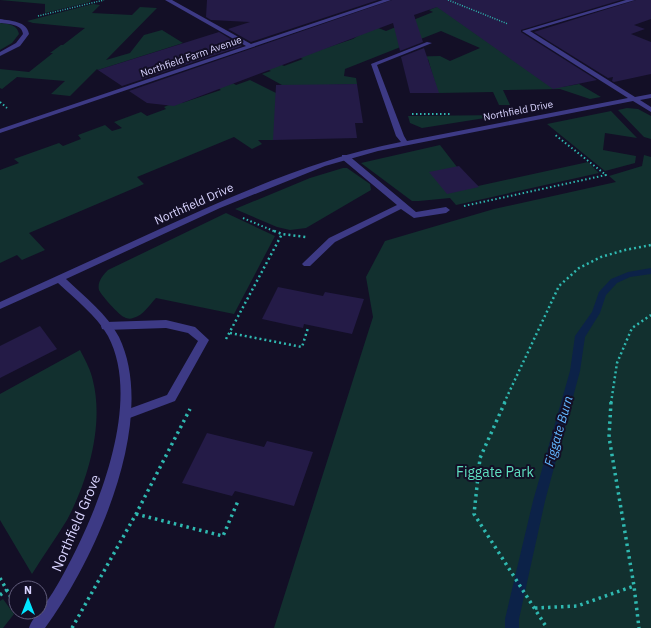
<svg xmlns="http://www.w3.org/2000/svg" width="651" height="628" viewBox="0 0 651 628" font-family="'IBM Plex Sans',sans-serif">
  <style>
    .green { fill: #12302f }
    .lines { fill: none; stroke-linecap: round; stroke-linejoin: round }
    .stream { fill: #0c2248; fill-rule: evenodd }
    .building { fill: #241b47 }
    .path-far3 { stroke: #2fb8b0; stroke-width: 1.5; stroke-dasharray: 1 1.5; stroke-linecap: butt }
    .path-far2 { stroke: #2fb8b0; stroke-width: 2; stroke-dasharray: 1.5 2.5; stroke-linecap: butt }
    .path-far1 { stroke: #2fb8b0; stroke-width: 2.5; stroke-dasharray: 2 3; stroke-linecap: butt }
    .path { stroke: #2fb8b0; stroke-width: 3.5; stroke-dasharray: 2.5 4; stroke-linecap: butt }
    .service { fill: #3d3a85; fill-rule: evenodd }
    .minor { fill: #3d3a85; fill-rule: evenodd }
    .labels { text-anchor: middle; stroke-width: 4; stroke-linejoin: round; paint-order: stroke }
    .far-street-label { font-size: 10px; fill: #d9d4ff; stroke: #130f26 }
    .street-label { font-size: 12px; fill: #d9d4ff; stroke: #130f26 }
    .water-label { font-size: 13px; font-style: italic; fill: #62b6ff; stroke: #130f26 }
    .near-park-label { font-size: 14px; fill: #5fe0c0; stroke: #130f26 }
    .near-street-label { font-size: 14px; fill: #d9d4ff; stroke: #130f26 }
  </style>
  <rect width="100%" height="100%" fill="#130f26"/>
  <g class="green">
    <path d="M0,0H91L90,2L45,13V4Z"/>
    <path d="M93,4L100,5L92,13L132,15L140,7L157,8L106,60L130,53L144,35L162,30L183,43L98,70L97,69L70,96L51,94L65,81L17,77L2,89L0,88V69L29,72L53,53H50L61,45H63L85,28L33,23L27,21Z"/>
    <path d="M439,6L562,87L579,84L601,97L590,99L560,89L503,90L510,105H499L493,92L438,93L428,59H402L401,57L440,56L450,61L480,48L441,31L345,69L344,76L356,78L357,84L329,85L273,140H258L262,144L252,149L234,137L137,177L144,184L29,233L45,250L22,260L17,255L0,263V170L19,163L14,159L59,143L63,146L81,139L78,135L105,125L112,131L122,128L114,122L141,112L147,116L166,109L164,107L178,101L182,103L221,90L217,87L231,82L236,85L250,80L280,95L291,90L262,74L271,71L267,69L280,64L284,66L303,59L299,57L353,39L373,26L386,31L433,12L429,10Z"/>
    <path d="M0,23C8,24 17,24 19,34L12,43L0,50Z"/>
    <path d="M627,108L638,109L651,116V139L644,137L618,110Z"/>
    <path d="M611,111L637,138L605,133L603,150L636,156L635,163L605,171L547,124Z"/>
    <path d="M504,115L422,128L410,123L408,116Z"/>
    <path d="M440,145L457,167L478,186L588,162L599,173L456,205L450,198L419,201H412L361,163Z"/>
    <path d="M644,155L651,157V628H274L373,317L366,277L385,241L494,209L616,182L609,176L642,166Z"/>
    <path d="M343,168H347L370,184L371,190L306,228L290,230L277,227L235,209L310,178Z"/>
    <path d="M226,213L275,236L234,314L156,298C150,304 143,316 133,318C131,319 127,319 124,317C119,315 101,295 99,290C97,282 103,275 108,270Z"/>
    <path d="M80,350C85,360 91,370 93,381C104,425 88,481 67,520C56,538 43,556 32,574L0,520V394Z"/>
    <path d="M3,599L14,614L3,628H0V601Z"/>
  </g>
  <g class="lines">
    <path class="stream" d="M651,268V274L630,277L617,283L606,295L600,313L585,337L580,371L545,501L519,619V628H505V619L533,501L570,371L575,336L592,312L599,292L611,279L628,272Z"/>
  </g>
  <g class="building">
    <path d="M207,0H378L251,42L228,29L250,22L211,20L206,17Z"/>
    <path d="M392,0H621L521,30V32L597,80L553,89L437,7L414,15L423,42L400,51L393,23L174,106L147,103L129,91Z"/>
    <path d="M636,0H651V19L634,25L645,29L631,34L651,42V74L614,82L612,81L613,77L608,78L534,32Z"/>
    <path d="M219,32L242,46L122,86L98,70Z"/>
    <path d="M424,48L439,93H410L401,57Z"/>
    <path d="M357,84L363,123H355L357,138L273,140L276,85Z"/>
    <path d="M459,166L479,187L447,194L429,172Z"/>
    <path d="M278,287L323,296L325,292L364,299L352,334L304,324L303,328L262,319Z"/>
    <path d="M40,326L57,349L0,378V346Z"/>
    <path d="M207,433L264,447L267,441L313,452L294,506L235,491L232,496L182,483Z"/>
  </g>
  <g class="lines">
    <g class="path-far3">
      <path d="M448,0L508,24"/>
      <path d="M38,16L104,0"/>
    </g>
    <g class="path-far2">
      <path d="M0,102L7,108"/>
      <path d="M412,114H451"/>
      <path d="M464,206L606,175L554,134"/>
      <path d="M243,218L276,232"/>
    </g>
    <g class="path-far1">
      <path d="M274,231L282,234L306,237"/>
      <path d="M230,333L302,347L308,328"/>
      <path d="M226,339L282,234"/>
      <path d="M504,403L559,286L579,268L601,257L625,250L651,245"/>
      <path d="M611,403L617,363L632,328L651,315"/>
    </g>
    <g class="path">
      <path d="M505,402L480,458L474,514L547,628"/>
      <path d="M611,402L609,437L634,586L639,628"/>
      <path d="M136,514L223,536L238,501"/>
      <path d="M0,578L16,606"/>
      <path d="M0,595L7,590"/>
      <path d="M535,608L577,606L634,586"/>
      <path d="M72,628L136,514L190,409"/>
    </g>
    <g class="service">
      <path d="M342,155H348L416,212L446,207L450,210L446,213L414,218L401,209L335,242L310,266H304L302,264L304,262L329,238L397,205L342,159Z"/>
      <path d="M166,320L195,327L209,340L175,401L127,419L123,417L121,414L123,411L167,395L198,341L188,333L166,328L106,330L102,329L101,326L102,323L106,322Z"/>
    </g>
    <g class="minor">
      <path d="M165,0H172L251,44L383,0H391L0,133V129L246,46Z"/>
      <path d="M626,0H635L530,31L635,97L651,94V98L640,100L651,107V112L633,101L378,151L325,166L220,208L66,279C85,297 107,314 119,337C159,420 95,560 45,628H29C31,621 36,616 40,611C49,599 57,586 64,573C97,513 143,402 108,336C96,315 75,299 58,283L0,309V302C54,277 108,253 162,228C239,193 317,158 401,142L396,136L371,64L427,42L432,43L377,65L404,136L407,141L628,98L522,31Z"/>
      <path d="M0,19C11,21 27,21 29,34L20,46L0,56V52L16,43L23,34C22,24 9,24 0,23Z"/>
    </g>
  </g>
  <g class="labels">
    <g class="far-street-label">
      <text transform="translate(191 56) rotate(-19)" y="4">Northfield Farm Avenue</text>
      <text transform="translate(518 110) rotate(-11)" y="4">Northfield Drive</text>
    </g>
    <g class="street-label">
      <text transform="translate(194 204) rotate(-24)" y="4">Northfield Drive</text>
    </g>
    <g class="water-label">
      <text transform="translate(558 431) rotate(-74)" y="5">Figgate Burn</text>
    </g>
    <g class="near-park-label">
      <text x="495" y="477">Figgate Park</text>
    </g>
    <g class="near-street-label">
      <text transform="translate(76 523) rotate(-67)" y="5">Northfield Grove</text>
    </g>
  </g>
  <g transform="translate(28 600)"><circle r="19" fill="#130f26" stroke="#625e7d"/>
  <path d="M0-3L7 15L0 10L-7 15Z" fill="#00e5ff"/>
  <text y="-6" font-size="11" font-weight="bold" text-anchor="middle" fill="#d9d4ff">N</text>
  </g>
</svg>
